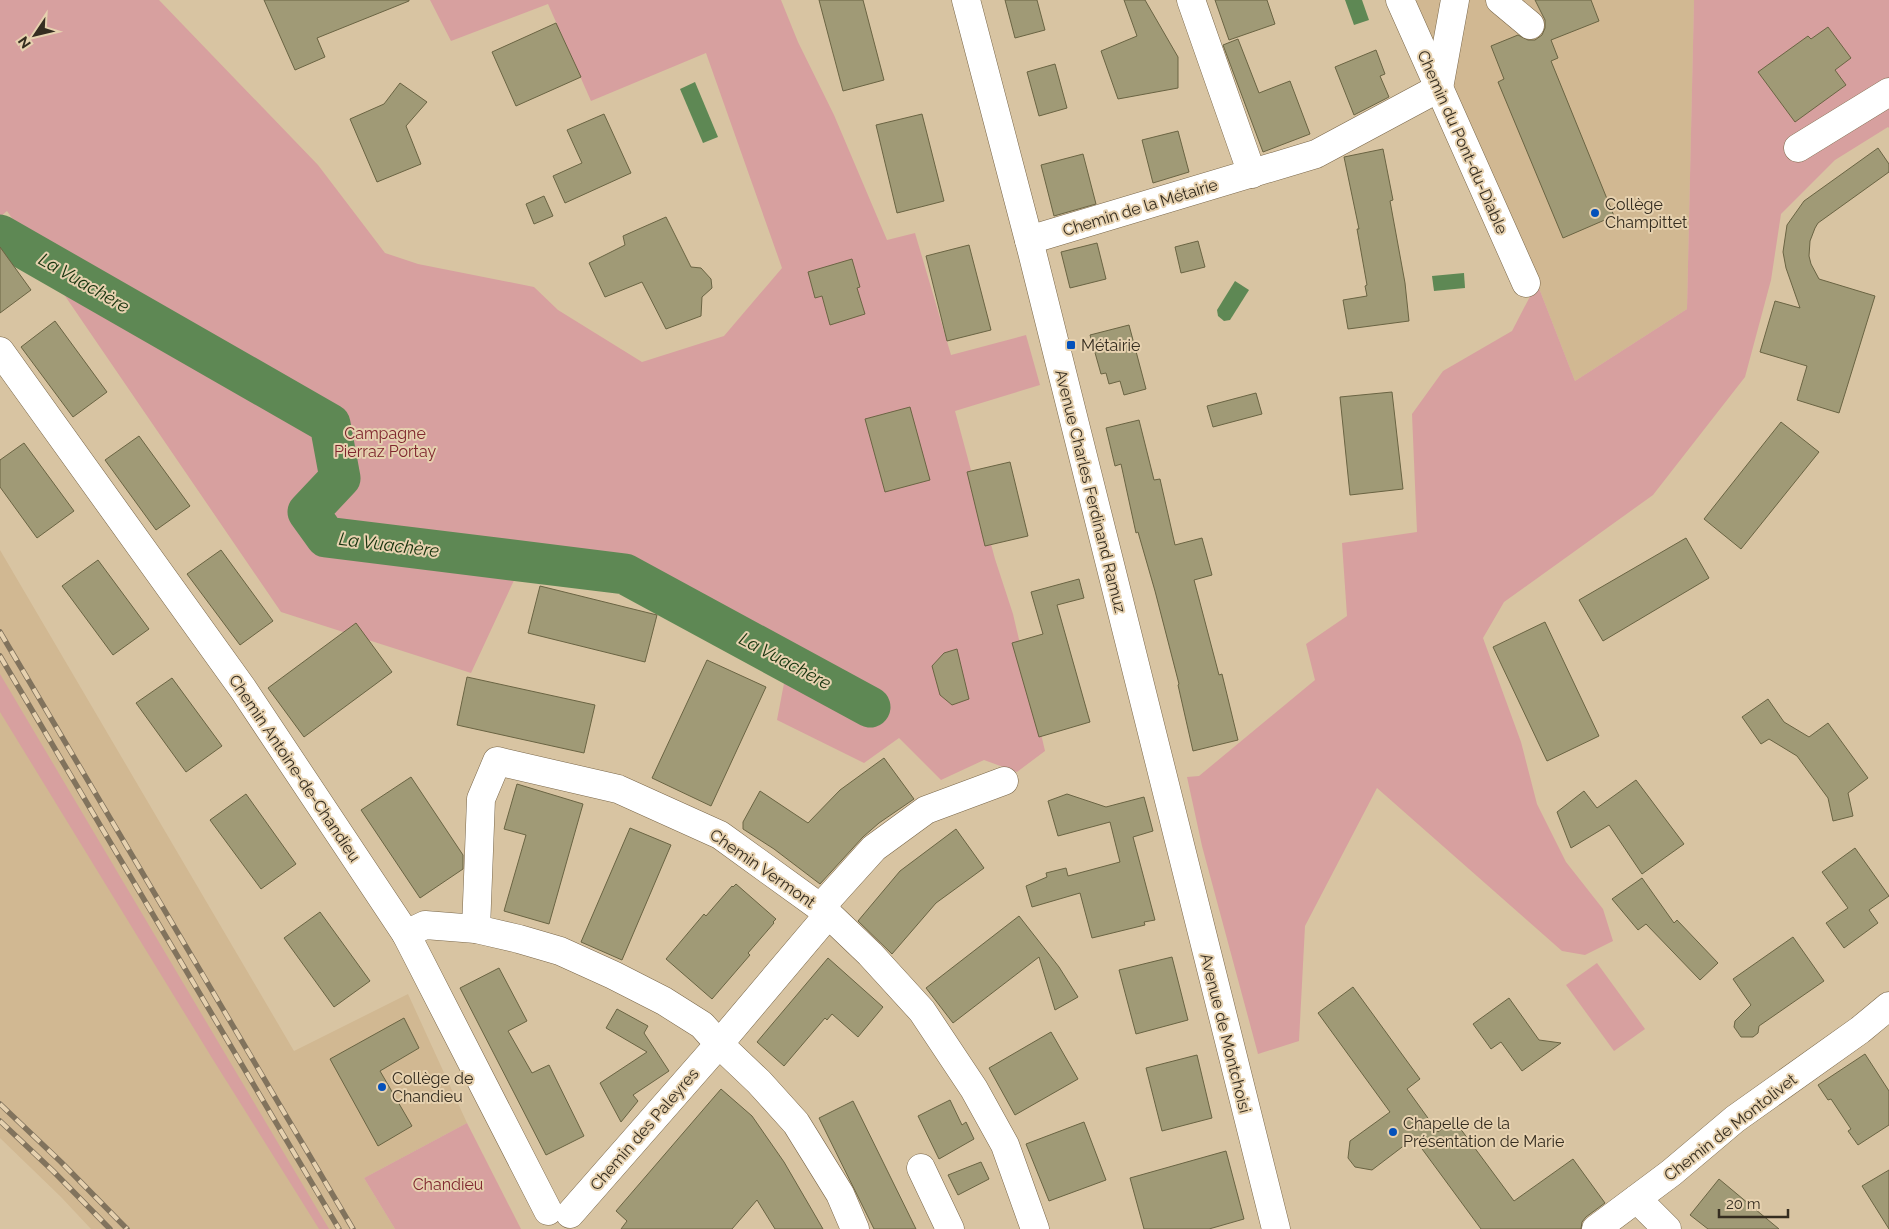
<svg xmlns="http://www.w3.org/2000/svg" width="1889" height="1229" viewBox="0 0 1889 1229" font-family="Raleway,sans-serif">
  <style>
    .built { fill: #d1b892 }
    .green { fill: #d7a09f }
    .water { fill: #5e8854 }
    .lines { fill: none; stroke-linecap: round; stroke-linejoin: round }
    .river { stroke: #5e8854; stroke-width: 41 }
    .building { fill: #a09a76; stroke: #6a6443 }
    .minor-casing { stroke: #796648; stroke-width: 29 }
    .minor { stroke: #fff; stroke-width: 28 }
    .rail-casing { stroke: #81735d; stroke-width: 5.5 }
    .rail { stroke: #e6d1af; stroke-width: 4; stroke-dasharray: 11; stroke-linecap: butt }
    .poi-dot { fill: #0451bb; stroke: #e6d1af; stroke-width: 2 }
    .labels { text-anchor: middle; stroke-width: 4; stroke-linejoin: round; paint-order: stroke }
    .street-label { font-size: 16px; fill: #352d20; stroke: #e6d1af }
    .poi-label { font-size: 16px; fill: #352d20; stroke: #e6d1af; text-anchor: start }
    .park-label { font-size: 16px; fill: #7f272e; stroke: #e6d1af }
    .water-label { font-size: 18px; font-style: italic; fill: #15320c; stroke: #e6d1af }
  </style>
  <rect width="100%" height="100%" fill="#d8c4a2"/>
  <g class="built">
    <path d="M1407,0H1694L1687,309L1575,381L1537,283Z"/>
    <path d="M0,550L294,1051L408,994L467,1123L364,1178L395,1229H91L61,1197L0,1138Z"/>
  </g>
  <g class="green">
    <path d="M0,0H159L318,165L385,253L418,264L534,287L558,310L642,362L724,336L782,268L706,53L591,101L548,4L451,41L430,0H781L798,42L834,115L887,240L915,233L951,355L1026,335L1040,385L955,411L995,559L1013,614L1045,751L1017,772L984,760L941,780L899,738L864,763L777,720L785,678L758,644L628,572L523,561L471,673L281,612L7,211L0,217Z"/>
    <path d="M1694,0H1889V128L1888,127L1835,160L1781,214L1771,280L1745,377L1653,495L1504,602L1483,638L1521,742L1537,804L1566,862L1603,909L1613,941L1585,955L1562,951L1377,788L1305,926L1299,1041L1258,1054L1202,846L1187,777L1199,776L1315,680L1306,644L1347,616L1342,543L1417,532L1412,414L1443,371L1512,331L1537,283L1575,381L1687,309Z"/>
    <path d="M0,674L329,1229H319L212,1058L0,712Z"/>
    <path d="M1597,963L1645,1029L1614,1051L1566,985Z"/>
    <path d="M467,1123L521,1229H395L364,1178Z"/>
  </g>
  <g class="water">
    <path d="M1345,0H1362L1369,20L1354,25Z"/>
    <path d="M695,82L718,137L703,143L680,89Z"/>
    <path d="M1464,273L1465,288L1434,291L1432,276Z"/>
    <path d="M1235,281L1249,290L1230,320L1224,321L1218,316L1217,310Z"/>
  </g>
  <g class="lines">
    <path class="river" d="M0,235L330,424L340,478L308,512L326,537L625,574L870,707"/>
  </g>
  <g class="building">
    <path d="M264,0H409V1L317,38L325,57L295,70Z"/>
    <path d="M819,0H863L884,80L843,91Z"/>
    <path d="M1005,0H1037L1045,30L1015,38Z"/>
    <path d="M1124,0H1145L1178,57V88L1118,99L1101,51L1137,36Z"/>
    <path d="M1215,0H1267L1275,24L1229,40Z"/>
    <path d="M1535,0H1591L1599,21L1551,40L1558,58L1551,61L1614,216L1563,238L1498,82L1504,79L1491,46L1518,35L1528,40H1535L1542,35L1545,28V20Z"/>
    <path d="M556,23L581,77L516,106L492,52Z"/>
    <path d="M1828,27L1851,58L1835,70L1846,85L1795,122L1758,72L1808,36L1811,39Z"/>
    <path d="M1238,39L1259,93L1290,81L1310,134L1263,152L1223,45Z"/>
    <path d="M1376,50L1385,74L1380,76L1389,97L1354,115L1335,67Z"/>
    <path d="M1055,64L1067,108L1039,116L1027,72Z"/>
    <path d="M400,83L427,102L406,126L421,164L377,182L350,119L384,104Z"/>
    <path d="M604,114L631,173L565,203L553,176L582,163L567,130Z"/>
    <path d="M922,114L944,201L897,213L876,125Z"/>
    <path d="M1178,131L1189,172L1153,183L1142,140Z"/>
    <path d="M1878,148L1889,164V172L1818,223L1815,228L1810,241L1809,256L1811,264L1819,279L1875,296L1839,413L1797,400L1807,366L1760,352L1775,301L1800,308L1786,268L1783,252L1787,225L1804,201Z"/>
    <path d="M1383,149L1393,200L1390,201L1405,283L1409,321L1348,329L1343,300L1367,296L1365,286L1367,285L1357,229H1359L1344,157Z"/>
    <path d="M1083,154L1096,204L1054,216L1041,165Z"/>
    <path d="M544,196L553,216L534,224L526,204Z"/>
    <path d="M666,217L691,267L701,268L711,279L712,288L702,297L701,316L666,329L642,282L605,297L589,263L625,245L623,236Z"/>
    <path d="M1198,241L1205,267L1181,273L1175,247Z"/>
    <path d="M1097,243L1106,279L1070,288L1061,252Z"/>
    <path d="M969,245L991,330L947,341L926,256Z"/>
    <path d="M0,247L31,290L0,313Z"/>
    <path d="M852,259L860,287L857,288L865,314L830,325L822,296L815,298L808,272Z"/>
    <path d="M55,321L107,392L73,417L21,347Z"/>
    <path d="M1129,325L1146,389L1124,395L1120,381L1109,384L1106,373L1101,374L1090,335Z"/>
    <path d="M1392,392L1403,489L1350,495L1340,397Z"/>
    <path d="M1256,393L1262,414L1213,427L1207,406Z"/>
    <path d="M910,407L930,480L885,492L865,419Z"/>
    <path d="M1139,420L1154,480L1160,479L1175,545L1202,538L1212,575L1194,580L1219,675L1222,674L1238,740L1193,751L1178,685L1179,684L1155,591L1138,532L1136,533L1121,464L1115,466L1106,428Z"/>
    <path d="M1781,422L1819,452L1741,549L1704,519Z"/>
    <path d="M139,436L190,506L156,530L105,460Z"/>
    <path d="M24,443L74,511L37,538L0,487V460Z"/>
    <path d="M1010,462L1028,536L985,546L967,472Z"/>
    <path d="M1686,538L1709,578L1603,641L1579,600Z"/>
    <path d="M221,550L273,621L240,645L187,574Z"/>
    <path d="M98,560L149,629L113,655L62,586Z"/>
    <path d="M1079,579L1084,598L1057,605L1090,722L1039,737L1012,643L1043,634L1031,592Z"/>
    <path d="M540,586L657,615L645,662L528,633Z"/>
    <path d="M1545,622L1599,736L1547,761L1493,647Z"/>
    <path d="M356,623L392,672L304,737L268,688Z"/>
    <path d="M957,649L969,699L952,705L940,695L932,666L944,653Z"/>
    <path d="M707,660L766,687L711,806L652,778Z"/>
    <path d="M467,677L595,705L584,753L457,725Z"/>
    <path d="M172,678L222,746L186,772L136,703Z"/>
    <path d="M1768,699L1784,722L1809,737L1828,723L1868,778L1848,793L1853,816L1833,821L1828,798L1797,756L1769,739L1761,744L1742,717Z"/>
    <path d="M884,758L914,799L879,823L863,837L820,884L774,849L743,829V822L760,791L808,823L840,790Z"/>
    <path d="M411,777L463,855V869L420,898L361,810Z"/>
    <path d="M1636,780L1684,844L1642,874L1609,825L1571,848L1557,812L1584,791L1597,808Z"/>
    <path d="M517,784L583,804L549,924L504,911L526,835L504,829Z"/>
    <path d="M246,794L296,864L261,889L210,820Z"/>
    <path d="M1067,794L1106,807L1144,797L1153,831L1133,837L1155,920L1144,922L1145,925L1092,938L1080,893L1032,907L1026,886L1047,877L1046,873L1066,868L1068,876L1120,862L1110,822L1058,836L1048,801Z"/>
    <path d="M630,828L671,845L622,960L581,942Z"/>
    <path d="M956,829L984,868L936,903L892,954L858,921L900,871Z"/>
    <path d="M1855,848L1889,896L1869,910L1878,923L1844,948L1826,923L1848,908L1822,872Z"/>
    <path d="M1642,878L1674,923L1677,920L1718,963L1700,980L1646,924L1638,930L1612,899Z"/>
    <path d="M736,884L776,919L773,922L774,923L748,953L750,955L712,999L666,959L704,914L706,916L732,886L733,887Z"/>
    <path d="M320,912L370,981L334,1007L284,938Z"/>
    <path d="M1019,916L1059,967L1078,997L1055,1010L1039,957L953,1023L926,988Z"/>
    <path d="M1793,937L1824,981L1759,1026L1758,1033L1753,1037H1741L1734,1027L1735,1021L1751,1005L1733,979Z"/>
    <path d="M1172,957L1188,1020L1136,1034L1119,970Z"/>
    <path d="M828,958L883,1007L858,1037L832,1014L827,1020L825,1018L784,1066L757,1042Z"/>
    <path d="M499,968L527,1021L508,1031L532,1073L549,1065L584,1136L546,1155L460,988Z"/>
    <path d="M1353,987L1420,1079L1407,1089L1438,1132L1454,1120L1514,1201L1573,1159L1605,1203L1586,1217L1582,1222L1581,1229H1481L1414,1138L1372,1170L1355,1167L1348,1158L1350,1141L1390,1112L1318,1013Z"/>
    <path d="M1509,998L1539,1040L1561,1043L1522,1071L1501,1042L1491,1049L1473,1024Z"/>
    <path d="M617,1009L648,1026L644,1033L669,1071L633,1095L638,1101L621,1122L600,1083L647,1052L606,1028Z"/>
    <path d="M404,1018L419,1048L380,1071L412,1126L378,1146L330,1059Z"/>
    <path d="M1051,1032L1078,1079L1015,1115L989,1068Z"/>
    <path d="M1865,1054L1889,1091V1125L1858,1145L1848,1131L1851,1129L1831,1099L1828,1100L1818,1085Z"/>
    <path d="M1197,1055L1212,1118L1162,1131L1146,1068Z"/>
    <path d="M721,1089L752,1116L784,1162L823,1229H775L757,1200L732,1229H621L627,1221L616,1211Z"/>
    <path d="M950,1100L962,1125L966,1122L974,1139L939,1159L918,1116Z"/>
    <path d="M853,1101L916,1229H874L819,1118Z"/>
    <path d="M1084,1122L1106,1180L1049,1201L1026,1144Z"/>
    <path d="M1226,1151L1244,1219L1209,1229H1144L1130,1178Z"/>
    <path d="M981,1162L989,1179L958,1195L948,1175Z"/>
    <path d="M1889,1170V1229L1862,1186Z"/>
    <path d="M1719,1179L1779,1229H1708L1690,1215Z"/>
  </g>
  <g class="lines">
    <g class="minor-casing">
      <g id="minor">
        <path d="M966,0L1032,252L1276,1229"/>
        <path d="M1191,0L1252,174"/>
        <path d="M1400,0L1526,283"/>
        <path d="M1500,0L1530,25"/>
        <path d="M1439,88L1455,0"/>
        <path d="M1798,148L1889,92"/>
        <path d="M1029,240L1316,154L1439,88"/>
        <path d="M0,351L243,689L406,934L548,1211"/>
        <path d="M476,929L481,799L497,761L618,789L720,835L825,911L870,954L922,1011L974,1089L1005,1145L1035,1229"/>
        <path d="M406,934L425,925L476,929L519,939L560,951L613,975L664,1001L702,1025L719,1044L759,1082L796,1123L840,1194L855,1229"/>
        <path d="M921,1168L950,1229"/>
        <path d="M1637,1199L1667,1229"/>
        <path d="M570,1214L719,1044L822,922L828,899L874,848L926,810L1004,781"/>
        <path d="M1596,1229L1671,1173L1735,1119L1860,1030L1889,1006"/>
      </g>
    </g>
    <use href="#minor" class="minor"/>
    <g class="rail-casing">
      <g id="rail">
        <path d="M0,632L353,1229"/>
        <path d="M0,656L339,1229"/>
        <path d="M0,1104L61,1162L127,1229"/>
        <path d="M0,1121L53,1171L110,1229"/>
      </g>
    </g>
    <use href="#rail" class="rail"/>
  </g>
  <g class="poi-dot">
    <circle cx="1595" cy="213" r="5"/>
    <rect x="1066" y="340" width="10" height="10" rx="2.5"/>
    <circle cx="382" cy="1087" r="5"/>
    <circle cx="1393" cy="1132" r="5"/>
  </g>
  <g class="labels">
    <g class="street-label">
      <text transform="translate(1463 142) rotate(66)" y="6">Chemin du Pont-du-Diable</text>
      <text transform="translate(1140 207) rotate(-17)" y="6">Chemin de la Métairie</text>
      <text transform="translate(1091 491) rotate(76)" y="6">Avenue Charles Ferdinand Ramuz</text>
      <text transform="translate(295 768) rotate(56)" y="6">Chemin Antoine-de-Chandieu</text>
      <text transform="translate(763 868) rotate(35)" y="6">Chemin Vermont</text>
      <text transform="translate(1226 1033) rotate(76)" y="6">Avenue de Montchoisi</text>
      <text transform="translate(1730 1127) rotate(-38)" y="6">Chemin de Montolivet</text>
      <text transform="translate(644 1129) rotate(-49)" y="6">Chemin des Paleyres</text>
    </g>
    <g class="poi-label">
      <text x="1605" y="210">Collège<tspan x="1605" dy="18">Champittet</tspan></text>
      <text x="1081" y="351">Métairie</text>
      <text x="392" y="1084">Collège de<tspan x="392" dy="18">Chandieu</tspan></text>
      <text x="1403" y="1129">Chapelle de la<tspan x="1403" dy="18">Présentation de Marie</tspan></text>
    </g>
    <g class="park-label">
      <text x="385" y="439">Campagne<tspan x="385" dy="18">Pierraz Portay</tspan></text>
      <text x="448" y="1190">Chandieu</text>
    </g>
    <g class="water-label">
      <text transform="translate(84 283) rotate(30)" y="6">La Vuachère</text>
      <text transform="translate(389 545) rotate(7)" y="6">La Vuachère</text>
      <text transform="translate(785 661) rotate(28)" y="6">La Vuachère</text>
    </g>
  </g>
  <g transform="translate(35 35) rotate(235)" stroke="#e6d1af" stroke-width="4" paint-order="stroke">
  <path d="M0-4L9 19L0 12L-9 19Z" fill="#352d20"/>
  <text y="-8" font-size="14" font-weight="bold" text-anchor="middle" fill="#352d20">N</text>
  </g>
  <path d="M1719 1209v8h69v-8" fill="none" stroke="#352d20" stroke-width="2.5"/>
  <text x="1726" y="1209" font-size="15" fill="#352d20" stroke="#e6d1af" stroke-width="4" paint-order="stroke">20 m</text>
</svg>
